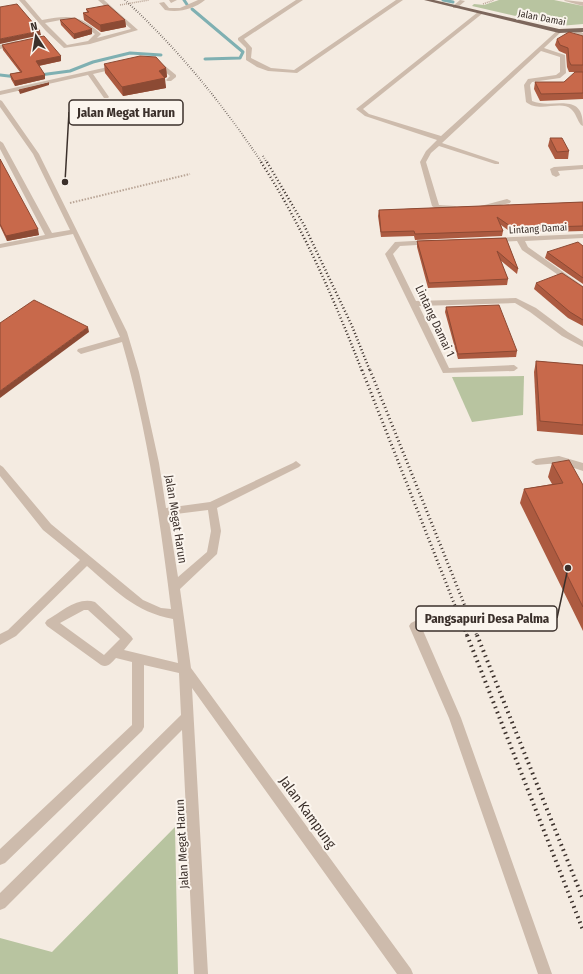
<svg xmlns="http://www.w3.org/2000/svg" width="583" height="974" viewBox="0 0 583 974" font-family="'Fira Sans Condensed',sans-serif">
  <style>
    .green { fill: #b8c4a0 }
    .lines { fill: none; stroke-linecap: round; stroke-linejoin: round }
    .stream { stroke: #7fb0b2; stroke-width: 3 }
    .path-far1 { stroke: #b9a596; stroke-width: 1.5; stroke-dasharray: 1 1; stroke-linecap: butt }
    .path { stroke: #b9a596; stroke-width: 2; stroke-dasharray: 1.5 1.5; stroke-linecap: butt }
    .minor { fill: #cdbbac; fill-rule: evenodd }
    .major { fill: #7d675c; fill-rule: evenodd }
    .rail-far3 { stroke: #3b302b; stroke-width: 2; stroke-dasharray: 0.5 2; stroke-linecap: butt }
    .rail-far2 { stroke: #3b302b; stroke-width: 2.5; stroke-dasharray: 1 2.5; stroke-linecap: butt }
    .rail-far1 { stroke: #3b302b; stroke-width: 3; stroke-dasharray: 1 3; stroke-linecap: butt }
    .rail { stroke: #3b302b; stroke-width: 4; stroke-dasharray: 1.5 4; stroke-linecap: butt }
    .wall { fill: #ac5a40 }
    .shaded-wall { fill: #8c4a34 }
    .building { fill: #c8694b; stroke: #8c4a34 }
    .labels { text-anchor: middle; stroke-width: 4; stroke-linejoin: round; paint-order: stroke }
    .far-street-label { font-size: 10px; fill: #3b302b; stroke: #fbf5ee }
    .street-label { font-size: 12px; fill: #3b302b; stroke: #fbf5ee }
    .near-street-label { font-size: 14px; fill: #3b302b; stroke: #fbf5ee }
    .leader { fill: none; stroke: #3b302b; stroke-width: 1.5 }
    .callout-dot { fill: #3b302b; stroke: #fbf5ee; stroke-width: 1.5 }
    .callout { fill: #fbf5ee; stroke: #3b302b; stroke-width: 1.5 }
    .callout-label { font-size: 13px; text-anchor: middle; font-weight: bold; fill: #3b302b }
  </style>
  <rect width="100%" height="100%" fill="#f4ebe1"/>
  <g class="green">
    <path d="M499,0H554L583,6V24L559,26L472,6L474,4L484,5Z"/>
    <path d="M524,376L523,415L472,422L452,377Z"/>
    <path d="M175,827L178,974H0V938L52,952Z"/>
  </g>
  <g class="lines">
    <g class="stream">
      <path d="M184,0L188,6"/>
      <path d="M443,0L453,2"/>
      <path d="M192,9L243,52L240,58L205,59"/>
      <path d="M0,75L17,77"/>
      <path d="M40,75L70,71L93,62L130,53L161,55"/>
    </g>
    <g class="path-far1">
      <path d="M483,4L494,0"/>
      <path d="M120,5L149,0"/>
    </g>
    <path class="path" d="M70,203L190,174"/>
    <g class="minor">
      <path d="M19,0H25L42,20C69,15 79,14 100,33L101,34L97,38L131,29L98,0H104L138,30L90,44L64,48L46,31ZM66,19L76,21L95,34L88,41L67,45L45,23Z"/>
      <path d="M169,0H177L171,3Z"/>
      <path d="M198,0H205C194,9 179,13 165,10L159,3L164,2L169,8H180Z"/>
      <path d="M296,0H303L244,39L252,48L251,58L271,68L294,70L396,0H403L297,73L268,71L257,67L246,60V48L238,40V38Z"/>
      <path d="M460,0L465,1L457,8H453V6Z"/>
      <path d="M564,0L583,2V6L565,1Z"/>
      <path d="M478,12L483,13L363,109L369,114L441,136L559,29L561,30V32L544,48L565,55L566,73L560,78L532,82L530,85L532,101C552,110 583,90 583,126L581,125C577,120 576,113 571,109C561,100 539,113 526,102L524,85L528,79L556,75L560,72V57L541,51L442,143L499,162V164H495L439,146L431,153L426,162L439,205L455,206L459,208C452,213 438,211 432,206L420,162L426,151L437,140L365,116L356,109Z"/>
      <path d="M573,30H577L583,33V38L573,32Z"/>
      <path d="M16,41L19,43L18,44L0,49V45Z"/>
      <path d="M155,61H159L176,75V77L171,81H167L166,80L170,76L155,63Z"/>
      <path d="M117,65L119,66V68L93,74L109,97L108,98H104L88,75L0,95V91Z"/>
      <path d="M0,100L2,101L39,154L127,332L139,372L159,463L166,508L210,502L293,463L296,461L301,465L299,467L217,508L221,531L217,554L180,589L191,668L411,969L413,974H397L192,688L208,974H194L182,730L5,908L0,910V893L181,715L179,673L144,665V727L142,731L5,863L0,865V849L132,725V662L116,658C111,663 108,668 101,665L47,626L45,623L47,620C61,612 78,596 95,602L131,636L133,639L124,650L178,663L173,619C135,612 115,590 87,566L16,636L0,645V634L8,630L80,560L43,530L0,476V465L3,467L51,524L143,600L161,608L171,609C160,520 147,428 122,342L81,354L77,351L78,349L120,337L73,234L0,248V244L45,235L0,149V141L3,143L52,233L70,230L33,154L0,107ZM208,510L211,531L207,552L178,577L168,515ZM84,610H88L120,639L104,655L60,623Z"/>
      <path d="M583,165V169L558,171L560,175L556,177L552,175L550,169L554,167Z"/>
      <path d="M507,199L511,201L510,203L481,209L477,207Z"/>
      <path d="M583,234V238L525,241L528,247L583,286V292L522,250L517,241L493,242L489,240L493,238Z"/>
      <path d="M431,240L435,242L434,244L400,246L393,254L416,301L516,298L536,308L568,332L583,341V347L562,336L530,312L515,303L419,306L449,368L514,365L518,368L514,371L443,373L385,254L395,242Z"/>
      <path d="M559,456L583,463V471L559,463L536,465L531,462L536,459Z"/>
      <path d="M415,621L419,623L421,626L461,718L552,974H538L449,718L409,626L411,623Z"/>
    </g>
    <path class="major" d="M424,0H434L559,29L583,28V32L559,33Z"/>
    <g class="rail-far3">
      <path d="M125,0C178,49 222,103 262,163"/>
      <path d="M263,156L267,163"/>
    </g>
    <g class="rail-far2">
      <path d="M261,162C303,227 334,299 362,371"/>
      <path d="M267,162L304,225L352,326L370,371"/>
    </g>
    <g class="rail-far1">
      <path d="M362,370L467,636"/>
      <path d="M370,370L477,636"/>
    </g>
    <g class="rail">
      <path d="M467,635L583,930"/>
      <path d="M477,635L583,899"/>
    </g>
  </g>
  <g class="wall">
    <path d="M86,9L125,20L126,27L101,32L84,20L83,13L87,12Z"/>
    <path d="M60,20L92,34L74,39L61,25Z"/>
    <path d="M583,36V99L540,101L534,89L535,82H564L579,72H569L567,67L566,54L559,51L555,45L557,39Z"/>
    <path d="M2,45L61,56V61L39,66L45,79L15,86L11,79L10,74L20,72L3,50Z"/>
    <path d="M104,64L166,68L167,77L164,78L166,88L123,96L105,73Z"/>
    <path d="M550,138L569,151L568,159H555L548,146Z"/>
    <path d="M0,159L39,235L7,241L0,226Z"/>
    <path d="M583,202V231L512,233L501,225L503,231L502,236L415,240L414,236L381,237L378,216L379,210Z"/>
    <path d="M506,238L518,269L517,274L500,260L508,279L507,285L428,288L417,247V241Z"/>
    <path d="M583,246V284L545,258L547,252Z"/>
    <path d="M536,283L583,287V326L568,318L534,289Z"/>
    <path d="M446,307L517,351L516,357L458,359L445,312Z"/>
    <path d="M536,361L583,365V435L537,431L534,372Z"/>
    <path d="M552,463L583,485V631L520,503L524,489L552,484L548,477Z"/>
  </g>
  <g class="shaded-wall">
    <path d="M125,20L126,27L101,32L100,25Z"/>
    <path d="M92,29V34L74,39V34Z"/>
    <path d="M40,31L41,35L0,44V39Z"/>
    <path d="M61,56V61L37,66L36,61Z"/>
    <path d="M166,68L167,77L163,79L165,78L166,88L123,96L122,87Z"/>
    <path d="M45,75V79L15,86L14,81Z"/>
    <path d="M49,83V85L20,94L19,91Z"/>
    <path d="M38,229L39,235L7,241L6,236Z"/>
    <path d="M88,327L89,332L0,398V391Z"/>
  </g>
  <g class="building">
    <path d="M17,4L40,31L0,39V7Z"/>
    <path d="M108,5L125,20L100,25L83,13L89,12L86,9Z"/>
    <path d="M75,18L92,29L74,34L60,20Z"/>
    <path d="M569,32L583,36V65H571L569,61L568,48L560,45L557,39Z"/>
    <path d="M44,36L61,56L36,61L45,75L14,81L10,74L22,72L2,45Z"/>
    <path d="M140,56L156,57L166,68L159,71L165,78L122,87L104,64Z"/>
    <path d="M575,72H583V93L541,94L535,82H564Z"/>
    <path d="M49,83L19,91V90Z"/>
    <path d="M550,138H562L569,151L557,152Z"/>
    <path d="M0,159L38,229L6,236L0,224Z"/>
    <path d="M583,202V226L513,228L497,217L503,231L415,234L414,231L381,232L379,210Z"/>
    <path d="M506,238L518,269L497,251L508,279L429,283L417,241Z"/>
    <path d="M578,242L583,246V278L547,252Z"/>
    <path d="M562,273L583,287V320L570,312L536,283Z"/>
    <path d="M34,300L88,327L0,391V323Z"/>
    <path d="M499,305L517,351L458,354L446,307Z"/>
    <path d="M536,361L583,365V425L540,421Z"/>
    <path d="M569,460L583,485V607L524,489L563,483L552,463Z"/>
  </g>
  <g class="labels">
    <g class="far-street-label">
      <text transform="translate(542 17) rotate(11)" y="4">Jalan Damai</text>
      <text transform="translate(538 228) rotate(-3)" y="4">Lintang Damai</text>
    </g>
    <g class="street-label">
      <text transform="translate(435 321) rotate(65)" y="4">Lintang Damai 1</text>
      <text transform="translate(176 519) rotate(81)" y="4">Jalan Megat Harun</text>
      <text transform="translate(182 844) rotate(-93)" y="4">Jalan Megat Harun</text>
    </g>
    <g class="near-street-label">
      <text transform="translate(308 812) rotate(54)" y="5">Jalan Kampung</text>
    </g>
  </g>
  <path class="leader" d="M65 182L69 112M568 568L557 618"/>
  <g class="callout-dot">
    <circle cx="65" cy="182" r="4"/>
    <circle cx="568" cy="568" r="4"/>
  </g>
  <g class="callout">
    <rect x="69" y="100" width="114" height="25" rx="4"/>
    <rect x="416" y="606" width="141" height="25" rx="4"/>
  </g>
  <g class="callout-label">
    <text x="126" y="117">Jalan Megat Harun</text>
    <text x="487" y="623">Pangsapuri Desa Palma</text>
  </g>
  <g transform="translate(36 36) rotate(348)" stroke="#fbf5ee" stroke-width="3" paint-order="stroke">
  <path d="M0-3L7 15L0 10L-7 15Z" fill="#3b302b"/>
  <text y="-6" font-size="11" font-weight="bold" text-anchor="middle" fill="#3b302b">N</text>
  </g>
</svg>
